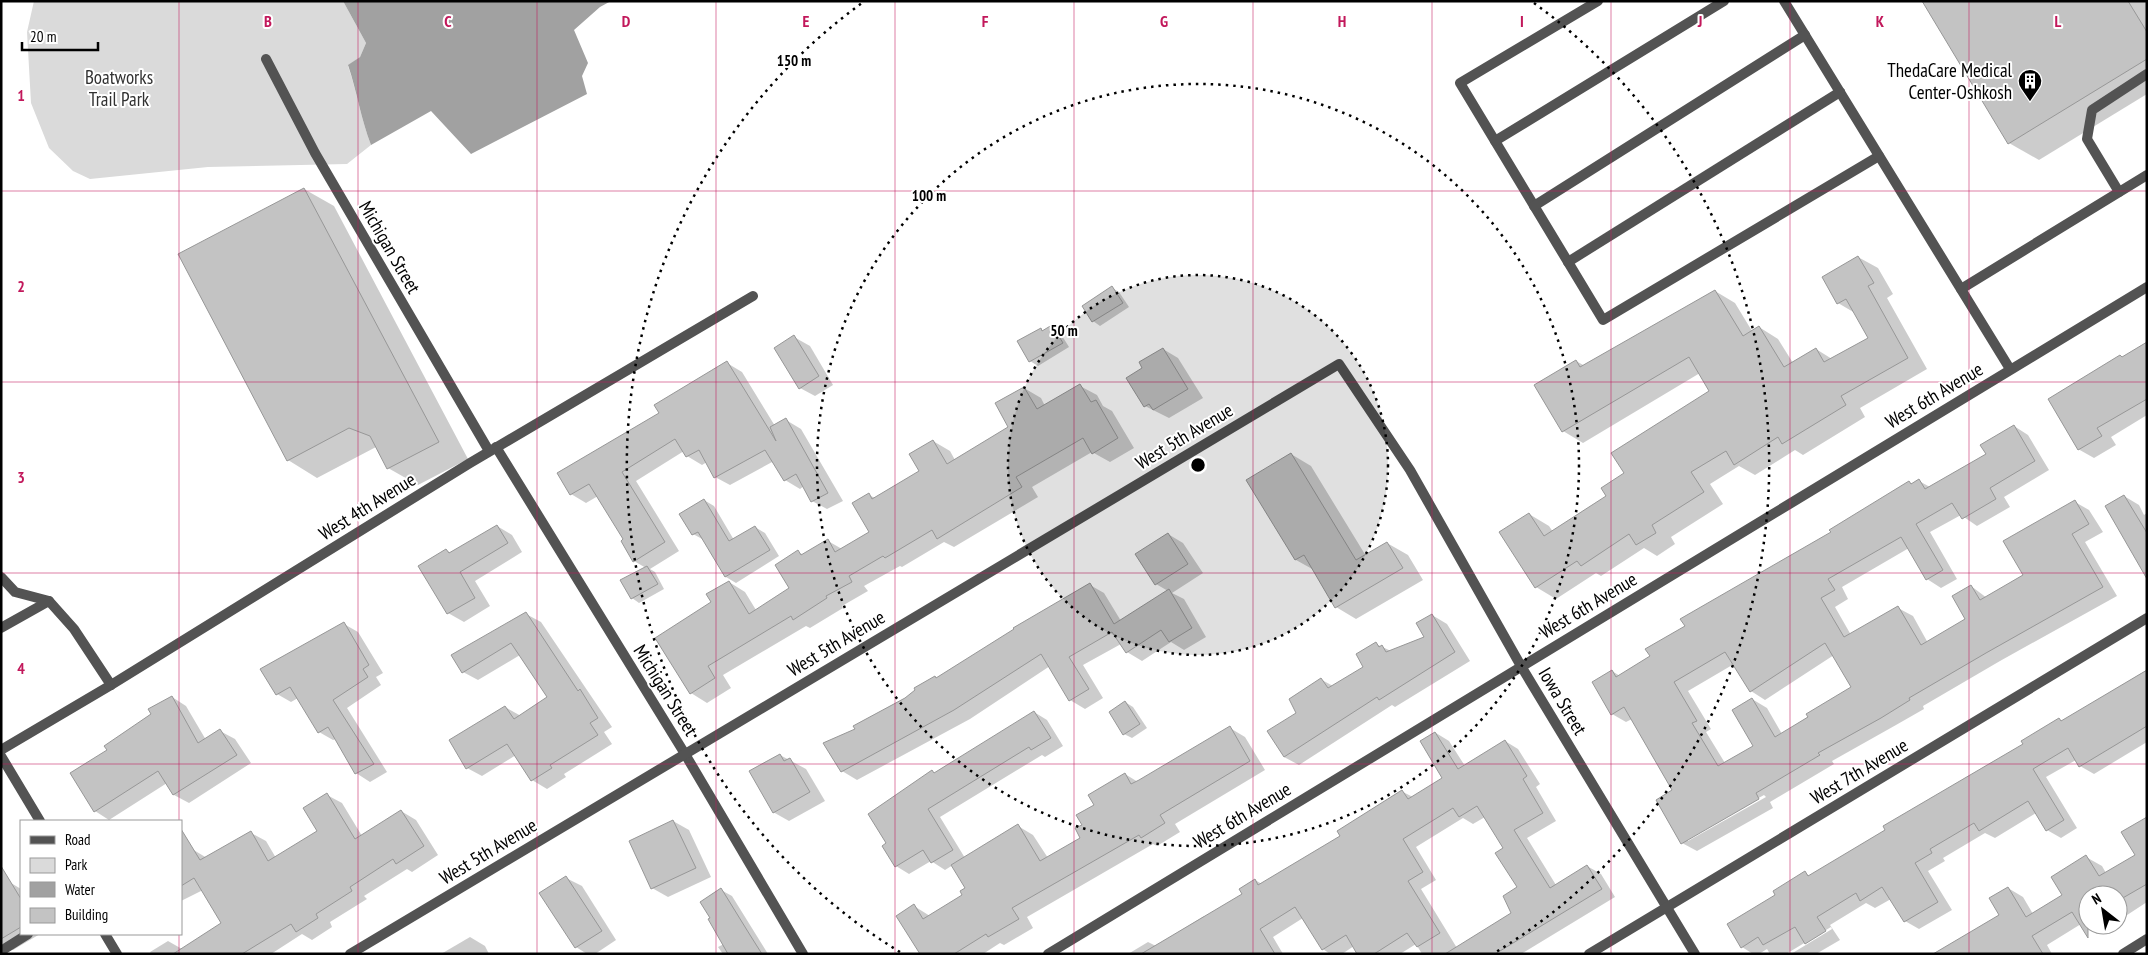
<svg xmlns="http://www.w3.org/2000/svg" width="2148" height="955" viewBox="0 0 2148 955" font-family="'PT Sans Narrow',sans-serif">
  <style>
    .green { fill: #dadada }
    .water { fill: #a1a1a1 }
    .shadow { fill: #0003; fill-rule: evenodd }
    .building { fill: #c3c3c3; stroke: #979797; fill-rule: evenodd }
    .lines { fill: none; stroke-linecap: round; stroke-linejoin: round }
    .service { stroke: #535353; stroke-width: 10 }
    .minor { stroke: #535353; stroke-width: 10 }
    .grid { fill: none; stroke: #c2185b; stroke-width: 1; stroke-opacity: 0.55 }
    .ring { fill: none; stroke: #000; stroke-width: 2.5; stroke-dasharray: 2.5 5 }
    .labels { text-anchor: middle; stroke-width: 4; stroke-linejoin: round; paint-order: stroke }
    .poi-label { font-size: 19px; fill: #000; stroke: #fff; text-anchor: end }
    .park-label { font-size: 19px; fill: #313131; stroke: #fff }
    .street-label { font-size: 19px; fill: #000; stroke: #fff }
    .grid-label { font-size: 16px; text-anchor: middle; font-weight: bold; fill: #c2185b; stroke: #fff; stroke-width: 4; stroke-linejoin: round; paint-order: stroke }
    .centre { fill: #000; stroke: #fff; stroke-width: 2.5 }
    .ring-label { font-size: 15px; text-anchor: middle; font-weight: bold; fill: #000; stroke: #fff; stroke-width: 4; stroke-linejoin: round; paint-order: stroke }
  </style>
  <rect width="100%" height="100%" fill="#fff"/>
  <path class="green" d="M34,1H343L366,43L360,57L348,66C357,92 361,119 371,145L347,164L208,167L90,179L73,171L49,148L31,103L27,32Z"/>
  <path class="water" d="M343,1H611L600,7L574,30L588,63L582,76L587,94L471,154L431,111L371,145C361,119 357,92 348,65L360,57L366,43Z"/>
  <g class="shadow">
    <path d="M1924,1H2146L2147,94L2039,160L2009,143Z"/>
    <path d="M304,189L334,206L468,459L418,485L388,468L376,447L317,478L288,460Z"/>
    <path d="M1858,257L1878,268L1893,294L1887,298L1927,369L1860,408L1865,417L1803,455L1795,450L1755,475L1739,466L1710,484L1723,504L1671,537L1675,544L1657,556L1644,548L1601,576L1596,573L1556,599L1536,587L1529,514L1549,526L1553,532L1608,497L1625,474L1711,392L1700,373L1583,443L1563,431L1576,361L1585,366L1715,291L1735,303L1752,331L1759,327L1778,339L1793,363L1816,349L1832,359L1869,338L1855,313L1838,303Z"/>
    <path d="M1112,288L1119,292L1129,307L1100,326L1093,321L1084,306Z"/>
    <path d="M1052,326L1059,331L1069,347L1038,366L1030,361L1019,341L1040,329L1044,331Z"/>
    <path d="M794,337L810,346L833,385L815,396L800,388Z"/>
    <path d="M2147,344V415L2111,437L2116,445L2094,458L2078,449L2123,358Z"/>
    <path d="M1163,349L1178,358L1203,398L1169,418L1145,406L1128,378L1144,368Z"/>
    <path d="M727,363L742,372L775,426L786,420L801,429L843,501L827,509L812,501L804,486L800,489L785,480L774,461L730,485L715,477L707,462L702,465L687,456L684,451L636,481L679,551L650,569L655,572L664,589L639,603L632,598L646,568L634,561L625,540L598,496L586,503L571,494L661,413Z"/>
    <path d="M1080,386L1097,395L1103,406L1112,411L1134,448L1110,462L1092,452L1032,487L1038,497L954,547L944,542L902,567L900,566L864,586L868,591L842,606L843,608L810,628L806,626L723,675L731,688L707,703L691,693L712,603L729,582L745,592L756,610L791,588L798,552L804,555L828,541L842,549L871,533L869,495L875,498L921,471L933,441L950,451L955,460L1010,427L1024,388L1041,398L1045,406Z"/>
    <path d="M2014,426L2028,435L2049,470L2004,497L2010,507L1977,526L1961,515L1930,532L1957,579L1941,588L1927,579L1909,548L1842,587L1848,599L1835,607L1851,635L1898,608L1913,616L1928,643L1967,619L1971,586L1987,598L2025,576L2075,502L2089,510L2103,532L2085,542L2117,596L2000,661L1923,706L1924,709L1896,725L1832,761L1834,764L1770,802L1773,808L1697,851L1682,843L1674,790L1632,719L1626,722L1612,714V671L1620,676L1651,657L1686,627L1909,482L1913,484L1919,481L1930,487L1987,454ZM1834,655L1853,687L1782,734L1767,708L1752,699L1754,746L1725,763L1706,732L1711,729L1688,691L1734,664L1751,691L1765,700ZM1764,795L1766,797L1688,841V838Z"/>
    <path d="M1291,454L1311,466L1366,556L1387,543L1408,555L1423,580L1356,619L1336,607L1314,570L1296,560L1248,480Z"/>
    <path d="M2124,496L2139,505L2144,515L2147,513V566Z"/>
    <path d="M704,500L714,506L734,540L755,527L765,533L779,556L736,583L726,577L704,540L693,534Z"/>
    <path d="M497,526L512,535L522,552L475,581L490,606L464,622L448,613L419,566L446,550L451,553Z"/>
    <path d="M1168,534L1183,543L1203,573L1172,593L1184,599L1206,637L1184,650L1171,642L1142,661L1127,652L1121,644L1083,665L1103,698L1085,709L1070,700L1050,666L970,719L857,780L842,771L857,729L1090,585L1104,593L1121,621L1168,591L1156,584L1137,554Z"/>
    <path d="M526,614L541,622L612,727L604,732L612,744L564,774L566,777L547,789L532,780L516,755L482,776L467,768L505,707L521,716L548,698L520,655L478,680L463,672Z"/>
    <path d="M1432,615L1447,624L1470,661L1395,707L1392,705L1299,765L1284,757L1298,713L1322,680L1333,686L1365,667L1376,644L1391,651L1425,637Z"/>
    <path d="M344,624L358,632L383,673L376,677L381,685L347,708L387,772L370,782L356,773L336,739L333,740L319,732L298,698L291,702L277,694Z"/>
    <path d="M2145,671L2147,672V742L2094,774L2080,766L2076,760L2046,777L2077,828L2061,838L2047,830L2036,813L1995,838L1985,833L1943,858L1945,861L1928,871L1952,910L1919,929L1905,921L1891,899L1875,908L1866,903L1830,925L1840,940L1816,954H1791L1832,929L1831,927L1786,954H1770L1767,949L1759,954H1753L1742,947L1777,895L1805,873L1810,876L2025,745L2059,719L2063,721Z"/>
    <path d="M172,697L186,706L206,740L220,731L235,739L251,763L189,803L174,795L167,783L109,820L95,811L108,751Z"/>
    <path d="M1125,702L1133,707L1147,728L1132,738L1124,734Z"/>
    <path d="M1034,712L1047,720L1063,746L1045,757L1042,755L940,817L965,858L1018,826L1033,835L1048,858L1082,838L1083,825L1095,805L1125,774L1138,782L1230,728L1245,737L1265,770L1175,824L1180,832L1157,846L1153,844L1027,917L1033,928L1004,945L1000,943L983,954H922L914,906L930,916L963,895L967,889L953,865L945,870L931,861L909,874L896,866L888,844L935,774Z"/>
    <path d="M1436,733L1449,741L1465,766L1505,741L1518,749L1540,784L1536,787L1556,821L1527,838L1556,885L1587,866L1601,874L1615,897L1521,954H1422L1416,944L1400,954H1358L1354,946L1342,954H1330L1323,949L1303,918L1273,937L1283,954H1128L1148,942L1156,946L1204,916L1206,918L1244,895L1255,880L1262,884L1341,837L1403,792L1413,797L1443,779ZM1485,817L1505,849L1519,888L1513,913L1457,948L1421,889L1436,880L1416,847L1463,818L1473,824Z"/>
    <path d="M780,755L806,769L825,801L789,821L773,812Z"/>
    <path d="M327,795L342,803L362,836L401,811L416,820L438,855L412,872L407,869L364,896L367,899L330,922L332,927L312,940L302,934L271,954H151L150,952L168,941L182,949L223,923L203,890L181,901V856L192,849L207,858L251,833L266,841L276,858L319,831Z"/>
    <path d="M2147,818V902L2118,921V895H2088V925H2111L2097,934L2081,924L2047,945L2052,954H1936L2000,915L2008,888L2023,897L2033,914L2064,895L2086,857L2102,866L2106,873L2136,856Z"/>
    <path d="M673,821L689,830L711,877L668,897L652,888Z"/>
    <path d="M566,878L582,886L616,940L595,954H587L576,947Z"/>
    <path d="M11,883L21,889V934H40L13,950L1,943V889Z"/>
    <path d="M721,890L732,896L768,954H723L718,947L724,944Z"/>
    <path d="M470,937L485,946L489,954H441Z"/>
  </g>
  <g class="building">
    <path d="M1922,1H2128L2147,32V59L2008,144Z"/>
    <path d="M304,188L439,442L387,469L370,436L349,428L287,461L178,254Z"/>
    <path d="M1858,256L1874,283L1868,286L1908,358L1841,396L1846,405L1782,444L1778,437L1734,465L1726,451L1691,472L1704,492L1652,525L1656,533L1636,545L1629,534L1581,566L1577,561L1535,588L1499,532L1529,513L1544,536L1606,496L1601,488L1624,473L1611,453L1709,391L1689,357L1562,432L1534,385L1576,360L1580,367L1715,290L1743,336L1759,326L1784,367L1816,348L1824,362L1868,338L1846,299L1837,304L1822,277Z"/>
    <path d="M1112,286L1123,303L1092,322L1082,306Z"/>
    <path d="M1052,325L1063,343L1029,362L1017,341L1041,328L1042,331Z"/>
    <path d="M794,335L819,376L799,389L774,348Z"/>
    <path d="M2147,342V399L2097,428L2102,436L2078,450L2048,399L2120,355L2122,357Z"/>
    <path d="M1163,348L1188,389L1153,410L1149,404L1144,407L1126,378L1142,368L1139,362Z"/>
    <path d="M727,361L776,441L770,427L786,418L828,493L811,502L796,474L784,481L765,450L714,478L699,450L686,457L675,439L622,472L665,542L633,562L621,541L623,539L589,484L570,495L557,473L659,413L654,405Z"/>
    <path d="M1080,384L1091,402L1096,400L1118,438L1092,454L1083,438L1016,477L1022,487L937,539L932,530L885,558L883,556L849,576L852,582L826,596L827,598L793,620L791,616L708,666L715,678L690,694L655,638L711,602L706,594L729,581L749,614L789,588L775,565L798,550L801,555L828,539L835,552L869,532L852,503L869,493L872,499L919,471L909,454L933,440L947,464L1008,427L995,403L1024,387L1037,409Z"/>
    <path d="M2014,425L2035,461L1990,488L1996,499L1962,519L1952,503L1916,524L1943,570L1926,580L1901,537L1828,579L1835,590L1821,598L1844,637L1898,606L1921,645L1965,619L1952,596L1971,585L1980,600L2023,575L2003,541L2075,500L2089,524L2072,534L2103,587L1986,653L1909,698L1910,700L1881,718L1818,753L1820,755L1756,793L1759,799L1681,844L1656,800L1672,790L1624,707L1611,715L1592,682L1612,670L1616,677L1650,656L1645,649L1685,626L1680,619L1831,532L1829,530L1909,481L1911,484L1919,479L1925,489L1986,454L1980,445ZM1825,643L1851,687L1806,714L1808,717L1775,737L1752,698L1732,710L1753,746L1718,766L1692,723L1697,721L1674,682L1725,652L1750,692Z"/>
    <path d="M1291,453L1356,560L1387,542L1403,568L1335,608L1304,555L1295,560L1246,480Z"/>
    <path d="M2124,495L2147,533V579L2105,506Z"/>
    <path d="M704,499L729,541L755,526L770,550L725,577L698,532L692,535L679,514Z"/>
    <path d="M497,525L508,543L460,572L475,598L447,614L418,566L446,549L449,553Z"/>
    <path d="M1168,533L1188,564L1155,585L1135,554Z"/>
    <path d="M647,566L658,584L631,599L620,580Z"/>
    <path d="M1090,583L1114,624L1169,589L1192,628L1169,642L1161,630L1126,653L1112,632L1069,657L1089,689L1069,701L1041,654L954,710L841,772L823,743L855,729L853,726L905,698L915,690L914,688L935,676L936,678L1014,629L1013,628Z"/>
    <path d="M526,612L578,691L580,689L598,718L590,723L598,735L550,765L552,768L531,781L507,744L466,769L449,740L505,706L514,719L547,697L511,643L462,673L451,655Z"/>
    <path d="M1432,614L1455,652L1379,700L1377,697L1284,757L1267,731L1296,713L1289,699L1321,678L1328,688L1363,667L1356,654L1376,642L1379,647L1382,645L1386,652L1424,637L1416,623Z"/>
    <path d="M344,622L369,665L363,669L368,677L333,700L374,764L355,774L328,727L318,733L290,687L276,695L260,669Z"/>
    <path d="M2147,670V726L2079,767L2068,748L2033,769L2064,820L2046,831L2028,801L1979,831L1974,823L1930,849L1932,853L1915,863L1938,902L1904,922L1882,887L1860,901L1856,893L1817,917L1826,931L1805,944L1795,927L1763,945L1758,937L1741,948L1727,924L1775,895L1773,891L1805,871L1808,876L1885,830L1883,826L2023,744L2021,741L2059,718L2061,721Z"/>
    <path d="M172,696L198,743L220,729L237,755L173,795L158,771L94,812L70,773L107,750L104,746L151,714L148,709Z"/>
    <path d="M1125,701L1140,724L1123,735L1109,712Z"/>
    <path d="M1034,711L1051,738L1031,750L1029,747L928,809L953,850L931,863L923,850L895,867L882,846L886,843L868,814L932,770L934,773Z"/>
    <path d="M1230,726L1250,761L1160,815L1165,823L1141,838L1139,835L1012,908L1019,919L988,937L986,934L954,954H920L896,916L914,904L923,919L962,895L960,891L965,888L951,865L1018,824L1040,861L1080,838L1075,828L1082,825L1076,815L1094,805L1088,795L1125,773L1131,784L1139,780Z"/>
    <path d="M1435,732L1458,769L1505,740L1527,776L1523,779L1543,813L1514,830L1550,888L1587,865L1602,889L1495,954H1445L1511,913L1503,896L1517,887L1495,853L1503,848L1477,806L1459,817L1453,808L1403,839L1423,872L1408,881L1440,933L1417,947L1407,933L1374,954H1357L1346,935L1322,950L1295,907L1260,929L1275,954H1141L1242,894L1239,889L1255,879L1258,885L1340,836L1337,831L1402,790L1408,799L1442,778L1420,741Z"/>
    <path d="M780,754L784,761L790,758L810,792L773,813L749,771Z"/>
    <path d="M327,793L355,839L401,810L424,846L396,864L393,859L350,887L352,891L316,914L318,918L296,932L291,924L242,954H173L221,923L194,878L181,886V829L200,860L251,831L268,861L317,831L303,808Z"/>
    <path d="M2147,817V884L2121,899L2118,895H2088V938L2072,912L2032,936L2043,954H1933L1999,915L1989,898L2008,887L2026,917L2062,895L2051,877L2086,855L2099,876L2135,855L2121,832Z"/>
    <path d="M673,820L696,868L651,889L629,841Z"/>
    <path d="M1,866L21,899V927L1,939Z"/>
    <path d="M566,876L602,931L575,948L539,893Z"/>
    <path d="M721,888L750,935L762,954H728L708,919L710,918L700,902Z"/>
  </g>
  <g class="lines">
    <g class="service">
      <path d="M1598,1L1460,83L1603,320L1879,156"/>
      <path d="M1784,1L2010,369"/>
      <path d="M1495,141L1724,1"/>
      <path d="M2119,192L2087,139L2092,110L2147,74"/>
      <path d="M1534,206L1805,35"/>
      <path d="M1568,262L1840,92"/>
      <path d="M1961,289L2147,175"/>
      <path d="M1,577L15,592L49,601L74,629L111,685"/>
      <path d="M1,628L49,601"/>
      <path d="M1,756L40,821"/>
      <path d="M105,934L117,954"/>
      <path d="M1,951L28,934"/>
    </g>
    <g class="minor">
      <path d="M266,59L315,153L489,451"/>
      <path d="M496,447L685,754L803,954"/>
      <path d="M1,750L111,685L470,463L753,296"/>
      <path d="M350,954L1339,364L1410,470L1521,666L1695,954"/>
      <path d="M1048,954L2147,287"/>
      <path d="M1589,954L2147,618"/>
      <path d="M2123,954L2147,939"/>
    </g>
  </g>
  <path class="grid" d="M179,1V821M358,1V954M537,1V954M716,1V954M895,1V954M1074,1V954M1253,1V954M1432,1V954M1611,1V954M1790,1V954M1969,1V954M1,191H2147M1,382H2147M1,573H2147M1,764H2147M179,934V954"/>
  <circle cx="1198" cy="465" r="190" fill="#000" fill-opacity=".12"/>
  <g class="ring">
    <circle cx="1198" cy="465" r="190"/>
    <circle cx="1198" cy="465" r="381"/>
    <path d="M900 952A571 571 0 0 1 862 3M1534 3A571 571 0 0 1 1496 952"/>
  </g>
  <defs>
    <g id="building-pin" transform="scale(1.25)"><path d="M0 17L-7.5 6A9.5 9.5 0 1 1 7.5 6Z" fill="#000" stroke="#fff"/><path d="M-4-6H4V6H1V3H-1V6H-4ZM-2.5-4.3h1.7v1.8h-1.7ZM.8-4.3h1.7v1.8H.8ZM-2.5-1h1.7V.8h-1.7ZM.8-1h1.7V.8H.8Z" fill="#fff"/></g>
  </defs>
  <g fill-rule="evenodd">
    <use href="#building-pin" x="2030" y="81"/>
  </g>
  <g class="labels">
    <g class="poi-label">
      <text x="2012" y="77">ThedaCare Medical<tspan x="2012" dy="22">Center-Oshkosh</tspan></text>
    </g>
    <g class="park-label">
      <text x="119" y="84">Boatworks<tspan x="119" dy="22">Trail Park</tspan></text>
    </g>
    <g class="street-label">
      <text transform="translate(390 247) rotate(60)" y="7">Michigan Street</text>
      <text transform="translate(1934 395) rotate(-31)" y="7">West 6th Avenue</text>
      <text transform="translate(1184 436) rotate(-31)" y="7">West 5th Avenue</text>
      <text transform="translate(367 506) rotate(-32)" y="7">West 4th Avenue</text>
      <text transform="translate(1588 605) rotate(-31)" y="7">West 6th Avenue</text>
      <text transform="translate(836 643) rotate(-31)" y="7">West 5th Avenue</text>
      <text transform="translate(666 690) rotate(58)" y="7">Michigan Street</text>
      <text transform="translate(1563 701) rotate(59)" y="7">Iowa Street</text>
      <text transform="translate(1859 771) rotate(-31)" y="7">West 7th Avenue</text>
      <text transform="translate(1242 815) rotate(-31)" y="7">West 6th Avenue</text>
      <text transform="translate(488 851) rotate(-31)" y="7">West 5th Avenue</text>
    </g>
  </g>
  <g class="grid-label">
    <text x="268" y="27">B</text>
    <text x="448" y="27">C</text>
    <text x="626" y="27">D</text>
    <text x="806" y="27">E</text>
    <text x="985" y="27">F</text>
    <text x="1164" y="27">G</text>
    <text x="1342" y="27">H</text>
    <text x="1522" y="27">I</text>
    <text x="1700" y="27">J</text>
    <text x="1880" y="27">K</text>
    <text x="2058" y="27">L</text>
    <text x="21" y="101">1</text>
    <text x="21" y="292">2</text>
    <text x="21" y="483">3</text>
    <text x="21" y="674">4</text>
  </g>
  <circle cx="1198" cy="465" r="8" class="centre"/>
  <g class="ring-label">
    <text x="794" y="66">150 m</text>
    <text x="929" y="201">100 m</text>
    <text x="1064" y="336">50 m</text>
  </g>
  <rect width="2148" height="955" fill="none" stroke="#000000" stroke-width="5"/>
  <rect x="20" y="820" width="162" height="115" fill="#ffffff" stroke="#999999"/>
  <rect x="30" y="836" width="25" height="8" fill="#535353" stroke="#999999"/>
  <text x="65" y="845" font-size="15" fill="#000000">Road</text>
  <rect x="30" y="858" width="25" height="15" fill="#dadada" stroke="#999999"/>
  <text x="65" y="870" font-size="15" fill="#000000">Park</text>
  <rect x="30" y="882" width="25" height="15" fill="#a1a1a1" stroke="#999999"/>
  <text x="65" y="895" font-size="15" fill="#000000">Water</text>
  <rect x="30" y="908" width="25" height="15" fill="#c3c3c3" stroke="#999999"/>
  <text x="65" y="920" font-size="15" fill="#000000">Building</text>
  <g transform="translate(2103 910) rotate(329)"><circle r="24" fill="#ffffff" stroke="#999999"/>
  <path d="M0-4L9 19L0 12L-9 19Z" fill="#000000"/>
  <text y="-8" font-size="14" font-weight="bold" text-anchor="middle" fill="#000000">N</text>
  </g>
  <path d="M22 42v8h76v-8" fill="none" stroke="#000000" stroke-width="2.5"/>
  <text x="30" y="42" font-size="15" fill="#000000" stroke="#ffffff" stroke-width="4" paint-order="stroke">20 m</text>
</svg>
